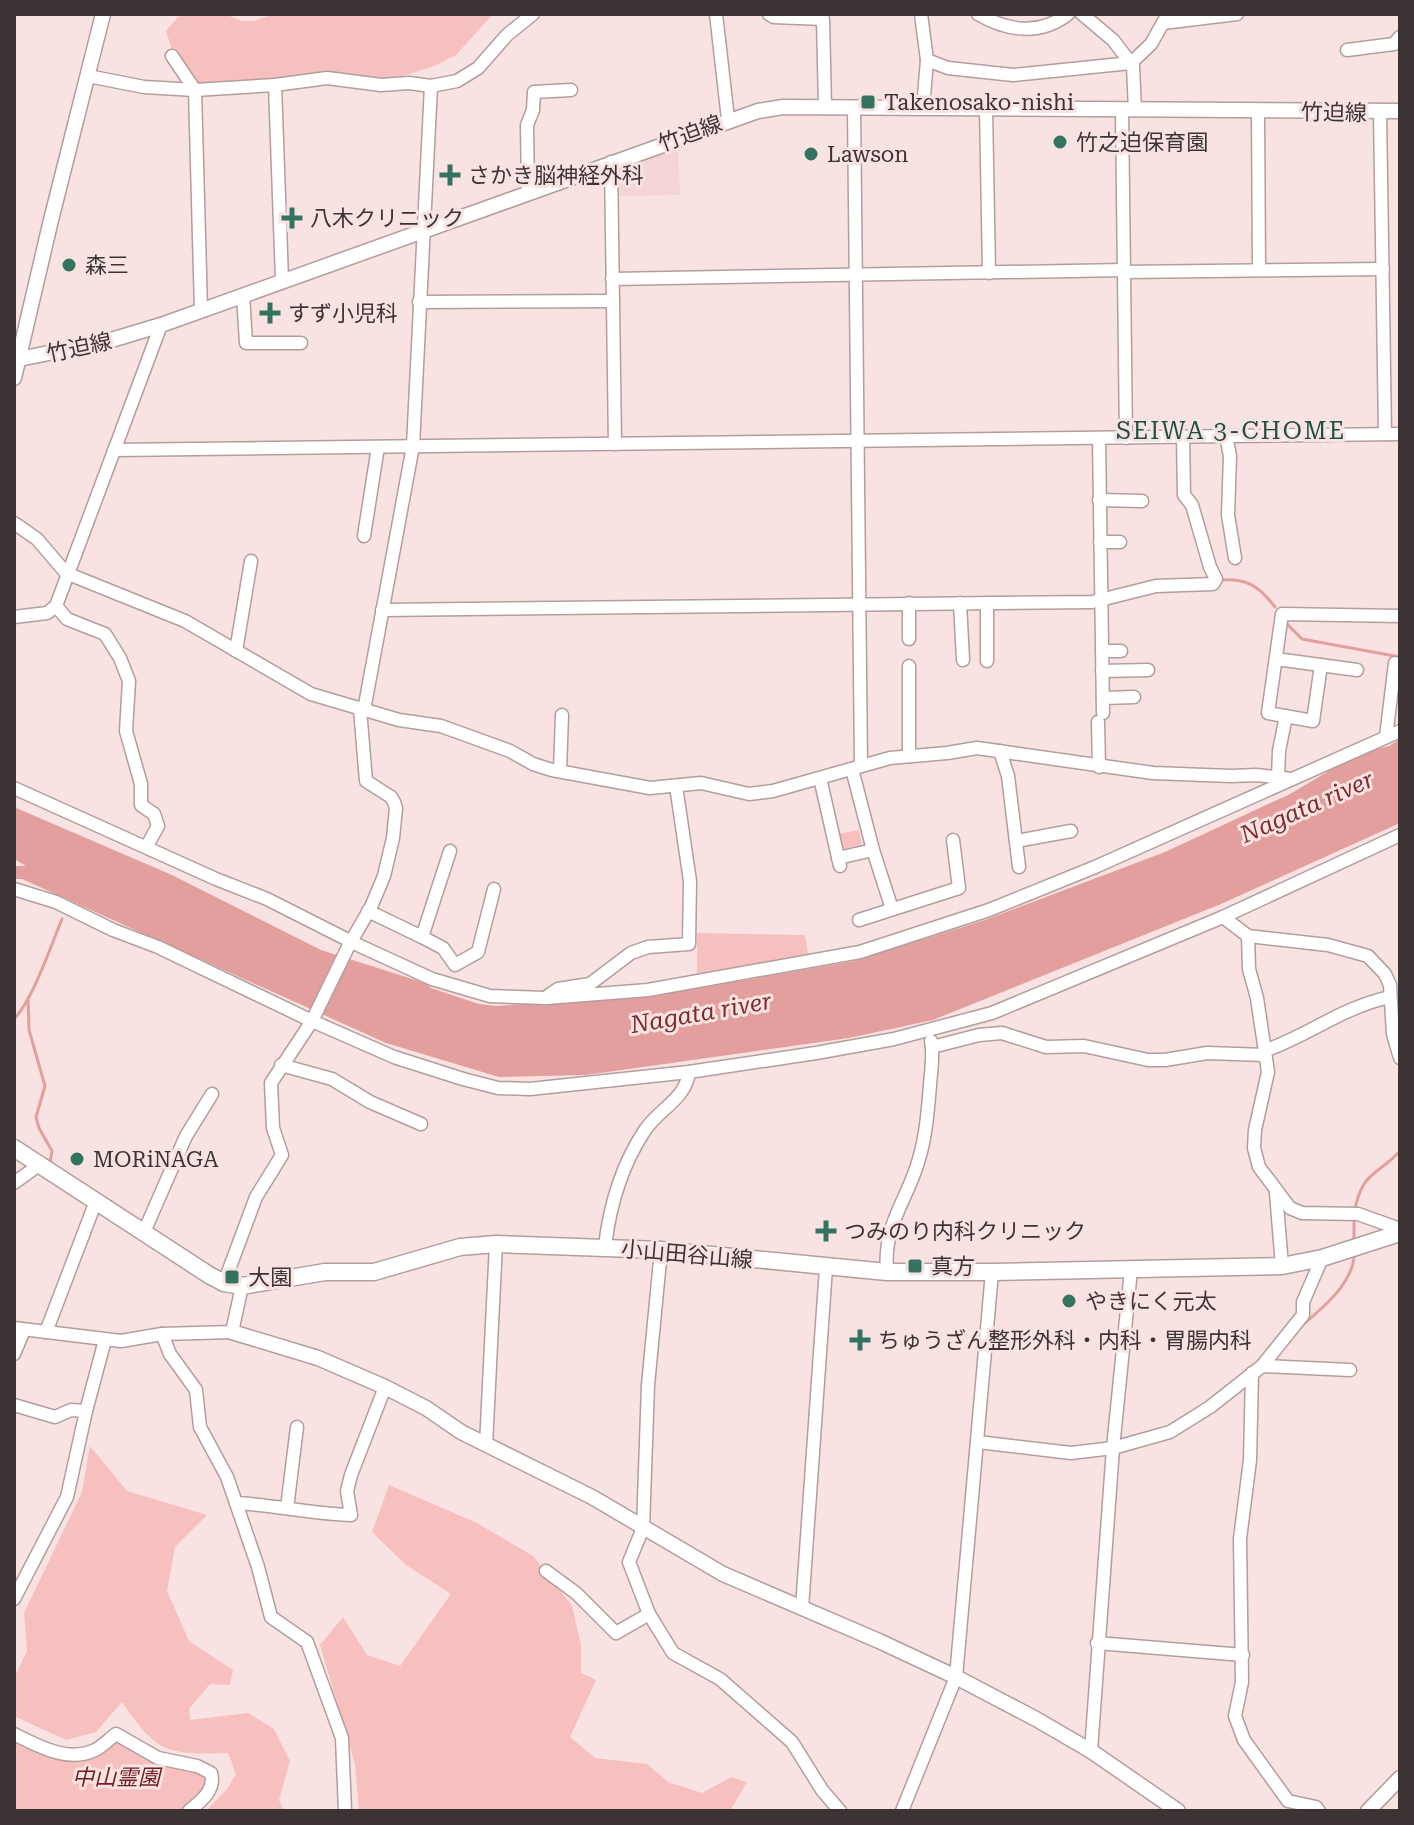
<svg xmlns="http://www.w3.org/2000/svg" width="1414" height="1825" viewBox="0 0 1414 1825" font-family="'Roboto Serif','Noto Sans JP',serif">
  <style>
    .built { fill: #f2d5d4 }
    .green { fill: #f7bfbd }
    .water { fill: #e39f9d }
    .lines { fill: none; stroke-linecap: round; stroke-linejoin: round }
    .stream { stroke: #e39f9d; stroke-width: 3 }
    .minor-casing { stroke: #b29e9d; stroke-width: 15 }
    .tertiary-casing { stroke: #b29e9d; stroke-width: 17 }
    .secondary-casing { stroke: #b29e9d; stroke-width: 19 }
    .minor { stroke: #fff; stroke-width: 12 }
    .tertiary { stroke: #fff; stroke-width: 14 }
    .secondary { stroke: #fff; stroke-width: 16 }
    .poi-dot { fill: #347360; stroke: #f8e3e2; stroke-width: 3 }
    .labels { text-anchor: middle; stroke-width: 6; stroke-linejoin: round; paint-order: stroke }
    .poi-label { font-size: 22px; fill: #3c3434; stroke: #f8e3e2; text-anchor: start }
    .street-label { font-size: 22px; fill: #3c3434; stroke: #f8e3e2 }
    .park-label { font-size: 22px; font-style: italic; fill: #702025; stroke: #f8e3e2 }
    .neighbourhood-label { font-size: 24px; letter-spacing: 2px; fill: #1d4f40; stroke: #f8e3e2 }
    .water-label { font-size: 24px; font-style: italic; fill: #7c2b2f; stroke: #f8e3e2 }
  </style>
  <rect width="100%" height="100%" fill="#f8e3e2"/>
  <path class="built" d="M678,143L680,195L614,196L615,167Z"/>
  <g class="green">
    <path d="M186,14H225L241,21H254L273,14H493L456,55L432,67L399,77L397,81L200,87L173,53L166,31L178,17Z"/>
    <path d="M859,830L862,845L841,849L837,834Z"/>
    <path d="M697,933L805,935L809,961L697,976Z"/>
    <path d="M90,1446L127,1491L207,1515L175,1547L167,1591L189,1641L233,1670L230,1685L210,1684L189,1709L190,1720L248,1713L274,1729L290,1761L279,1800L284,1811H206L227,1789L236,1774L228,1753C166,1755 157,1753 122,1702L96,1732L66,1740L14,1716V1678L27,1651L24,1613L82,1492Z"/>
    <path d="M389,1485L477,1523L533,1556L572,1606L581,1645V1673L596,1680L570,1737L595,1758L647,1764L668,1782L702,1793L731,1777L747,1782L730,1811H359L355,1764L320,1645L343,1617L367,1655L400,1666L451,1594L406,1565L372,1532Z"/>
    <path d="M14,1734L31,1750L76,1759L117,1739L201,1772L209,1783L183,1811H14Z"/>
  </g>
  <path class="water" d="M1400,739V823L1221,904L933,1020L849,1038L586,1075L499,1077L386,1043L22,879H14V866H26L14,859V807L172,875L321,950L425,983L431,988L479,1004L496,1006L654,996L854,961L985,920L1165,852L1290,794L1359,753L1389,746Z"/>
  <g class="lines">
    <g class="stream">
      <path d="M1220,580C1247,578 1259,586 1275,607"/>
      <path d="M1287,624L1302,639L1400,657"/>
      <path d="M28,998L29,1030L45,1086L36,1117L39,1128L52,1151L50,1163"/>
      <path d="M14,1019C33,1000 51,945 62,919"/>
      <path d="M1355,1208C1364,1170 1377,1176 1400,1151"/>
      <path d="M1354,1240V1216"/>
      <path d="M1299,1328C1320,1310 1350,1287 1354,1258"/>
    </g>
    <g class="minor-casing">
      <g id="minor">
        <path d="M716,14L728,119"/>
        <path d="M769,14L774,17L823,19L825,107"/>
        <path d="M921,14L927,60L923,108"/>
        <path d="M978,14C1007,31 1040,36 1068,14"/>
        <path d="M1082,14L1113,40L1133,66L1135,110"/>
        <path d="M1163,23L1237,14"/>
        <path d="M1347,50L1394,44L1400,37"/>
        <path d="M172,56L195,90L201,310"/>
        <path d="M927,60L948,68L1013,75L1131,63L1151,44L1168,14"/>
        <path d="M88,76L144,87L195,90L275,85L327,78L381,85L409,83L431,86L457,81L478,68L507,35L533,14"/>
        <path d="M275,85L282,280"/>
        <path d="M854,107L861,766"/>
        <path d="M986,108L989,273"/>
        <path d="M1122,110L1126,438"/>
        <path d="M1258,111L1259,269"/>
        <path d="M1380,112L1385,434"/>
        <path d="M611,162L615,444"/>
        <path d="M528,192L527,125L533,110L534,92L571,90"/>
        <path d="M1124,272L1383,269"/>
        <path d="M612,279L1124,270"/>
        <path d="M243,295L246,343H301"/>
        <path d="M419,302L613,301"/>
        <path d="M1226,436L1230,456L1228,515L1235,558"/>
        <path d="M1099,438L1103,713"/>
        <path d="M114,450L1400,434"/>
        <path d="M1099,500L1142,501"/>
        <path d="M14,523L37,539L66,573L185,621L311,694L399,720L441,726L510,751L533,764L552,770L650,788L701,783L749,794L773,791L890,758L947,753L977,748L1153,773L1231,776L1256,775L1292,779"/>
        <path d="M364,536L378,447"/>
        <path d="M1100,542H1120"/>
        <path d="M909,603V639"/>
        <path d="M960,603L963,660"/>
        <path d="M987,603V661"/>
        <path d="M56,606L67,619L105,634L120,658L129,681L126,731L141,784V805L154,814L158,826L147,846"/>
        <path d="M382,610L1092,602L1156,586L1213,584L1216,579L1210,567L1192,505L1184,495L1183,437"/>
        <path d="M14,617L47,613L56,606L161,325"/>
        <path d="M236,651L251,561"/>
        <path d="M1102,651H1121"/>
        <path d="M1276,659L1357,670"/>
        <path d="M1321,665L1313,721L1268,713L1282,614L1400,616"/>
        <path d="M1102,671L1148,670"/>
        <path d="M1103,698L1134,697"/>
        <path d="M364,710L413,446L431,86"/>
        <path d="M1098,722L1099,767"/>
        <path d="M1386,737L1395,663"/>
        <path d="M1000,751L1008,776L1019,867"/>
        <path d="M909,756V666"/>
        <path d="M852,769L873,850L892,909"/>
        <path d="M560,771L562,715"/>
        <path d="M1278,777L1279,751L1286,716"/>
        <path d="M820,778L840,866"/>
        <path d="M14,788L216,879L267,899L358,945L432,979L490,996L547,998L648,990L860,952L989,910L1095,867L1400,731"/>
        <path d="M1016,841L1071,831"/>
        <path d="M838,858L873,850"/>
        <path d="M14,889L56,902L113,930L158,947L312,1021L394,1057L463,1079L498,1088L530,1089L689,1072L816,1053L894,1039L992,1013L1223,917L1400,835"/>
        <path d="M368,911L422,937L450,851"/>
        <path d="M1223,917L1248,936L1328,945L1368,956L1385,974L1390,985L1393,1034L1400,1058"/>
        <path d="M859,920L959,888L953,840"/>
        <path d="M1248,936L1249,969L1257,998L1268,1072L1255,1130L1254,1148L1259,1167L1290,1208L1302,1213L1358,1214L1400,1229"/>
        <path d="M422,937L443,948L455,965L478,952L494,889"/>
        <path d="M549,995L558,989L590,984L631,953L648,947L689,944L690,881L676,786"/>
        <path d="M932,1047L979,1035L1002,1033L1046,1047L1084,1046L1148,1060H1165L1207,1053L1265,1055"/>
        <path d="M1264,1051C1310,1035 1340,1008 1390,997"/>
        <path d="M281,1065L332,1079L370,1102L421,1124"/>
        <path d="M14,1183L39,1165"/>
        <path d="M1276,1193L1282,1266"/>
        <path d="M144,1232L186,1136L212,1094"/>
        <path d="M605,1246C610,1204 621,1166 645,1130C659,1109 686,1099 689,1072"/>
        <path d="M661,1250L648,1385L643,1528L629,1562L649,1614L673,1653L720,1679L792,1742L822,1790L840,1811"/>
        <path d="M887,1272C883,1223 907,1202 919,1159C926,1136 928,1109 930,1085C931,1071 934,1054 931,1041"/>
        <path d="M224,1283L256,1197L282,1155L273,1128L271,1083L312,1021L349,945L371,907L384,876L393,838L396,808L394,802L391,797L366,781L360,709"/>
        <path d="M14,1328L121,1341L162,1334L232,1332L242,1286"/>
        <path d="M46,1332L96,1201"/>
        <path d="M162,1334L170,1354L196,1390L200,1427L227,1477L236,1503C275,1505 312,1514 351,1515L347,1491L351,1475L385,1387"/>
        <path d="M14,1354L24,1330"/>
        <path d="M1262,1366L1350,1370"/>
        <path d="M1252,1373L1250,1460L1240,1539L1242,1682L1235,1716L1244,1740L1288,1801L1316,1807L1319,1811"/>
        <path d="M14,1405L55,1417L71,1410L86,1411"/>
        <path d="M978,1442L1071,1453L1113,1448L1170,1432L1210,1407L1262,1366L1303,1315V1302L1322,1258"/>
        <path d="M486,1445L496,1244"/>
        <path d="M236,1503L258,1567L271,1617L307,1642L342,1738L345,1811"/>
        <path d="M287,1508L297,1427"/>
        <path d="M546,1571L576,1593L616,1633L649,1614"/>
        <path d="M14,1599L67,1497L86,1411L105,1340"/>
        <path d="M802,1608L826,1268"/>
        <path d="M1097,1643L1243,1655"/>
        <path d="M14,1734C38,1746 68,1763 95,1750C102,1747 109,1739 116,1734L158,1758L197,1766L211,1773C216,1790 201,1801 189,1811"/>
        <path d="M1091,1751L1113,1448L1131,1270"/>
        <path d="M902,1811L956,1677L992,1272"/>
      </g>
    </g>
    <g class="tertiary-casing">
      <g id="tertiary">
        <path d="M14,360L108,341L161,325L758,111L783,107L1400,111"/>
        <path d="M14,378L51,220L103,14"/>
        <path d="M232,1332L318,1358L385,1387L426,1408L461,1432L592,1497L723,1574L879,1641L956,1677L1036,1719L1091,1751L1178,1811"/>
        <path d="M1368,1811L1400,1778"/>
      </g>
    </g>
    <g class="secondary-casing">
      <path id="secondary" d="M14,1148L209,1275L224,1283L242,1286L325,1272H374L460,1247L496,1244L661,1250L887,1272H992L1282,1266L1322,1258L1400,1233"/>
    </g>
    <use href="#minor" class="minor"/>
    <use href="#tertiary" class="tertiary"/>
    <use href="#secondary" class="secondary"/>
  </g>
  <g class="poi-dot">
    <rect x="860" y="94" width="16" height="16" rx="4"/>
    <circle cx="1060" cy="142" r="8"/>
    <circle cx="811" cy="154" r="8"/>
    <path d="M446 163h8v8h8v8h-8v8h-8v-8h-8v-8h8z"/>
    <path d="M288 206h8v8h8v8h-8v8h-8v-8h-8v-8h8z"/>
    <circle cx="69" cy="265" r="8"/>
    <path d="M266 301h8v8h8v8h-8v8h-8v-8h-8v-8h8z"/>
    <circle cx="77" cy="1159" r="8"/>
    <path d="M822 1219h8v8h8v8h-8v8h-8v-8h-8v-8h8z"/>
    <rect x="907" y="1258" width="16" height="16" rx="4"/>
    <rect x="224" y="1269" width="16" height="16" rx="4"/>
    <circle cx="1069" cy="1301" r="8"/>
    <path d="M856 1328h8v8h8v8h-8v8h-8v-8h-8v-8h8z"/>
  </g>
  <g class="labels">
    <g class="poi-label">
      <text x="884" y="110">Takenosako-nishi</text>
      <text x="1076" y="150">竹之迫保育園</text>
      <text x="827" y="162">Lawson</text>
      <text x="468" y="183">さかき脳神経外科</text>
      <text x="310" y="226">八木クリニック</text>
      <text x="85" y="273">森三</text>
      <text x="288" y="321">すず小児科</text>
      <text x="93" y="1167">MORiNAGA</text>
      <text x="844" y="1239">つみのり内科クリニック</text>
      <text x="931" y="1274">真方</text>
      <text x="248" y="1285">大園</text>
      <text x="1085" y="1309">やきにく元太</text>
      <text x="878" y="1348">ちゅうざん整形外科・内科・胃腸内科</text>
    </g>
    <g class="street-label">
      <text transform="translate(1334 112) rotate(1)" y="8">竹迫線</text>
      <text transform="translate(690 133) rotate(-20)" y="8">竹迫線</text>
      <text transform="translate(79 347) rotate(-12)" y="8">竹迫線</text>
      <text transform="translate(687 1254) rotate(5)" y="8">小山田谷山線</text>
    </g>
    <g class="park-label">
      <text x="116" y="1785">中山霊園</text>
    </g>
    <g class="neighbourhood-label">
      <text x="1231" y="439">SEIWA 3-CHOME</text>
    </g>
    <g class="water-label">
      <text transform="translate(1307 807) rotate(-24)" y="8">Nagata river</text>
      <text transform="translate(701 1013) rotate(-10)" y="8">Nagata river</text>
    </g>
  </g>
  <rect width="1414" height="1825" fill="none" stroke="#3c3434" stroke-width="32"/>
</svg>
